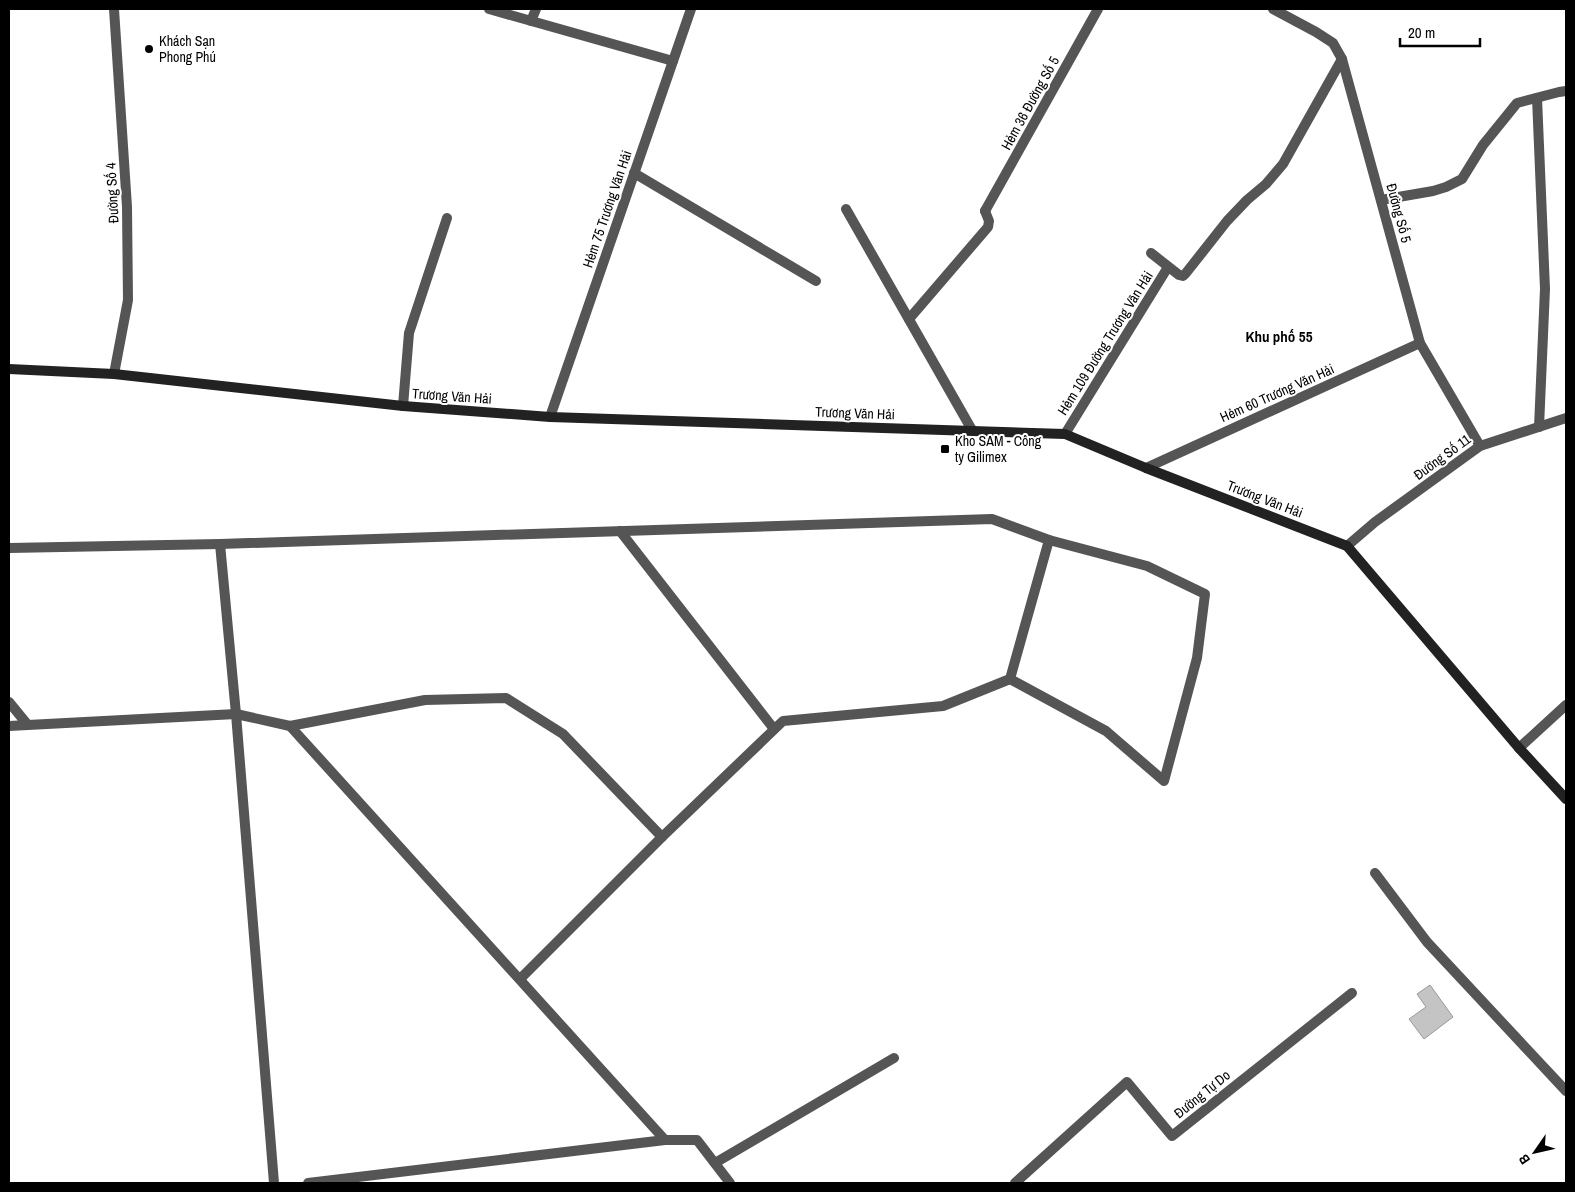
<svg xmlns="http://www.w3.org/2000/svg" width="1575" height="1192" viewBox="0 0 1575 1192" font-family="'Archivo Narrow',sans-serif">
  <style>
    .building { fill: #c4c4c4; stroke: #999 }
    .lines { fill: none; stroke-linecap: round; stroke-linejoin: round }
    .lane { stroke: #555; stroke-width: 10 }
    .street { stroke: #555; stroke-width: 10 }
    .secondary { stroke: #222; stroke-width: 10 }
    .poi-dot { fill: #000; stroke: #fff; stroke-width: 2 }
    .labels { text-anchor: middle; stroke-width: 4; stroke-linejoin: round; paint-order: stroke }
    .poi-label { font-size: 14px; fill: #000; stroke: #fff; text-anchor: start }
    .street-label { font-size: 14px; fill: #000; stroke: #fff }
    .neighbourhood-label { font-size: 15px; font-weight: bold; fill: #000; stroke: #fff }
  </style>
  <rect width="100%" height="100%" fill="#fff"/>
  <path class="building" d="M1430,985L1453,1017L1424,1039L1409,1019L1426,1007L1417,994Z"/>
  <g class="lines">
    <g class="lane">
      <path d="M846,209L972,430"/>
      <path d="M1151,253L1179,275L1183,276L1186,273L1227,221L1247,200L1266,184L1283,164L1342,59"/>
      <path d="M909,319L988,227L989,221L985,211"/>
      <path d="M403,406L409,333L447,218"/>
      <path d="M1065,434L1168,267"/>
      <path d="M620,531L774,729"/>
      <path d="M220,544L236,714L274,1183"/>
      <path d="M9,548L220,544L992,519L1049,540L1147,566L1205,594L1197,658L1164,781L1106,731L1010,679"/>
      <path d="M9,702L27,724"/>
      <path d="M9,726L236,714L290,726L665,1140"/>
      <path d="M290,726L425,700L506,698L563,734L662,837L783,721L943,706L1010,679L1049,540"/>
      <path d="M520,979L662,837"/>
      <path d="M715,1163L894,1058"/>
      <path d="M308,1183L665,1140H697L730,1183"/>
    </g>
    <g class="street">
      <path d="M114,9L127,207L128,300L114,374"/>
      <path d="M489,9L673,61"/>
      <path d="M1273,9L1316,32L1333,43L1342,59L1420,343L1480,446"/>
      <path d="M531,21L536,9"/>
      <path d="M1537,98L1545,289L1539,427"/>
      <path d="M634,173L816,281"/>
      <path d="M1381,200L1433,191L1446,187L1462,179L1483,145L1517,103L1559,92L1566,91"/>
      <path d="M985,211L1098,9"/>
      <path d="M550,417L691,9"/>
      <path d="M1146,468L1420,343"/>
      <path d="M1347,546L1375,522L1480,446L1566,418"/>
      <path d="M1519,748L1566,705"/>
      <path d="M1375,873L1427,942L1566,1091"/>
      <path d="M1015,1183L1127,1082L1172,1136L1352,993"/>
    </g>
    <path class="secondary" d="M9,369L114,374L403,406L550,417L1065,434L1146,468L1347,546L1519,748L1566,799"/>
  </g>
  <g class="poi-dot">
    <circle cx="149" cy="49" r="5"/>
    <rect x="940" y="444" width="10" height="10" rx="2.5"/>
  </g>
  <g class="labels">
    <g class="poi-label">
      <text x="159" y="46">Khách Sạn<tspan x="159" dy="16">Phong Phú</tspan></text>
      <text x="955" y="446">Kho SAM - Công<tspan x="955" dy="16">ty Gilimex</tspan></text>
    </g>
    <g class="street-label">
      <text transform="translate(1030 103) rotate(-61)" y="5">Hẻm 36 Đường Số 5</text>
      <text transform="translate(112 193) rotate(-93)" y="5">Đường Số 4</text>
      <text transform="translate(607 209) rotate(-71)" y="5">Hẻm 75 Trương Văn Hải</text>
      <text transform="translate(1399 213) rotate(75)" y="5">Đường Số 5</text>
      <text transform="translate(1105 343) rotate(-58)" y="5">Hẻm 109 Đường Trương Văn Hải</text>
      <text transform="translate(1277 393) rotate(-24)" y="5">Hẻm 60 Trương Văn Hải</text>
      <text transform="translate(452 396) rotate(4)" y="5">Trương Văn Hải</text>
      <text transform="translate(855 413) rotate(2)" y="5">Trương Văn Hải</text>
      <text transform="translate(1442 457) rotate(-36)" y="5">Đường Số 11</text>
      <text transform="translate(1265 499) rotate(21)" y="5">Trương Văn Hải</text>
      <text transform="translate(1202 1094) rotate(-39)" y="5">Đường Tự Do</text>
    </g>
    <g class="neighbourhood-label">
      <text x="1279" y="342">Khu phố 55</text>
    </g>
  </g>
  <rect width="1575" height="1192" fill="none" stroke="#000000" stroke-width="20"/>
  <g transform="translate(1535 1152) rotate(236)" stroke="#ffffff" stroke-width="4" paint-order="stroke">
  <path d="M0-4L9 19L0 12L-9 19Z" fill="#000000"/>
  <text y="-8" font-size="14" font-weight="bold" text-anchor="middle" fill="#000000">B</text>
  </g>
  <path d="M1400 38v8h80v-8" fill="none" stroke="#000000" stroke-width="2.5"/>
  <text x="1408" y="38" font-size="15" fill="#000000" stroke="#ffffff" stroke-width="4" paint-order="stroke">20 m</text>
</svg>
